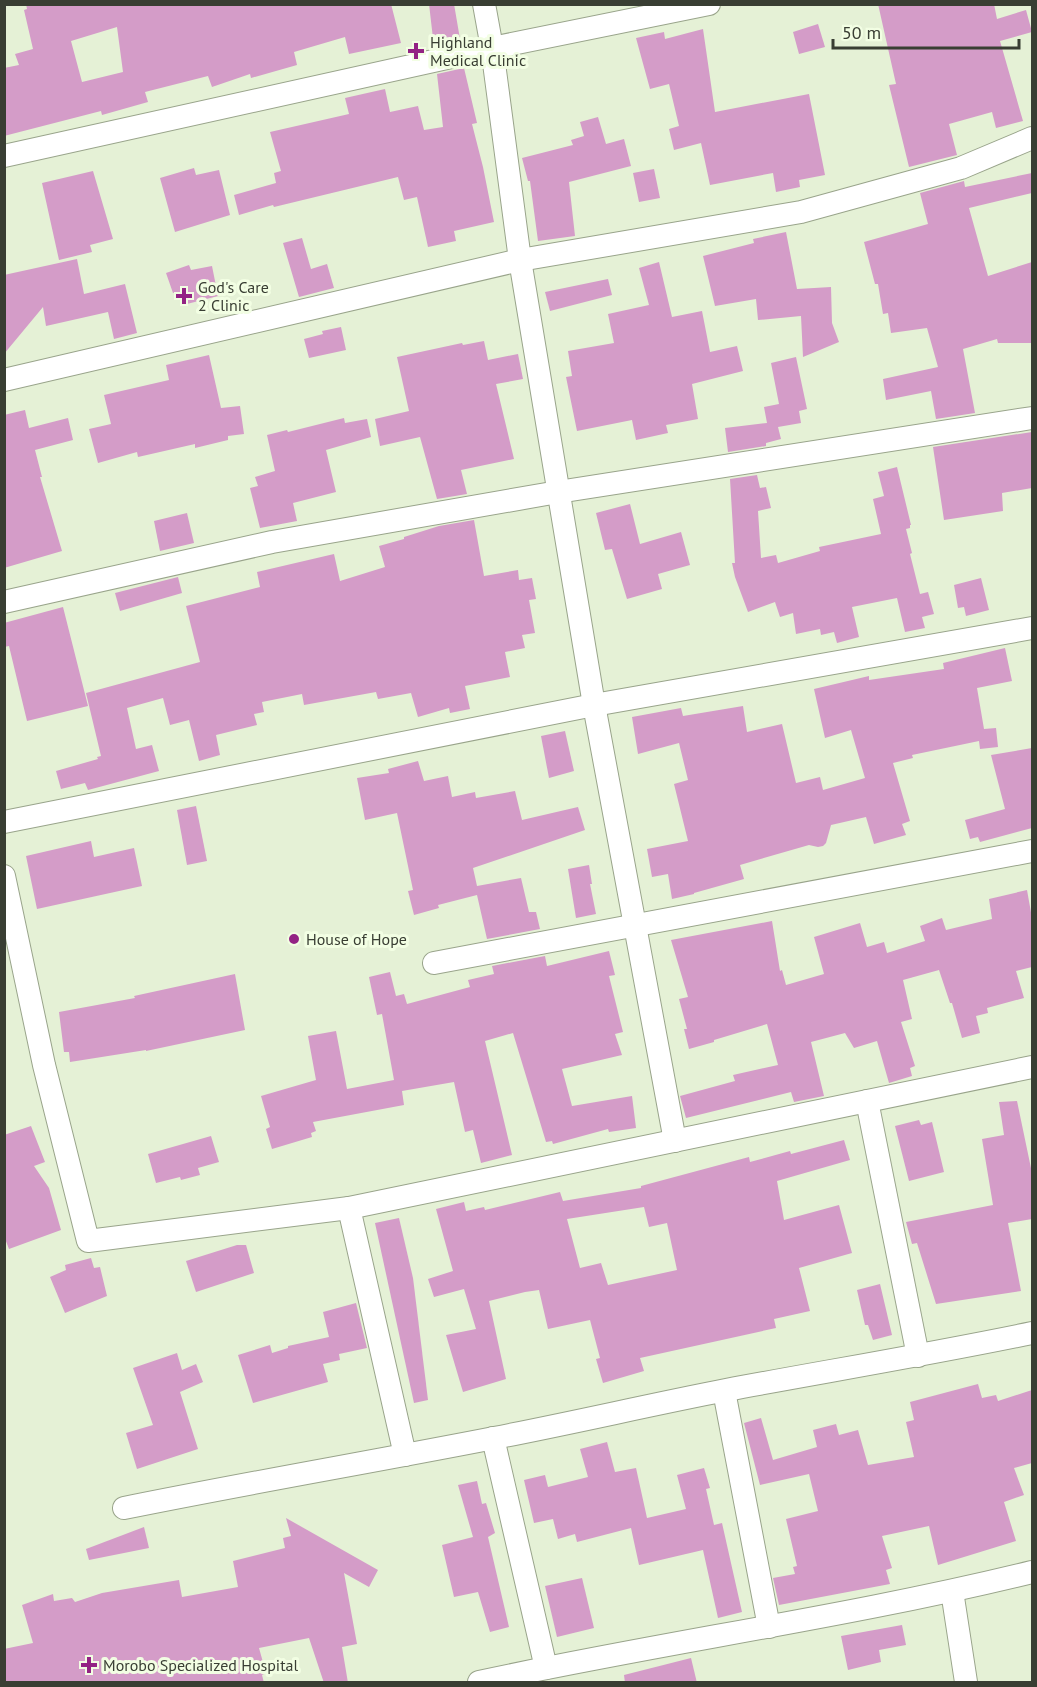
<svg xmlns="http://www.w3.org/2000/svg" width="1037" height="1687" viewBox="0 0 1037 1687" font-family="'PT Sans',sans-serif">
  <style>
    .building { fill: #d49cc8; fill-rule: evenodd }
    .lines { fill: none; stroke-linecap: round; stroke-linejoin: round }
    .minor-casing { stroke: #99a48b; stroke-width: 24 }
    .minor { stroke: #fff; stroke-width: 22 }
    .poi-dot { fill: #932384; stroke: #f2fee3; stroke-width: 2 }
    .labels { text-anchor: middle; stroke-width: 6; stroke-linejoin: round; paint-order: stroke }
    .poi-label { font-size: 16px; fill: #393e33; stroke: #f2fee3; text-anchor: start }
  </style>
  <rect width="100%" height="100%" fill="#e5f1d6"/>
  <g class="building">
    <path d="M26,4H391L401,43L349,54L345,37L294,52L297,65L251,78L250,74L212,87L208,76L145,92L148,102L102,115L101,111L4,136V68L19,65L15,54L33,49L24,10L27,9ZM117,27L123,72L82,82L71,41Z"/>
    <path d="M429,4H454L460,39L457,40L458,42L434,47Z"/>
    <path d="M878,4H994L997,19L1026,10L1032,32L1000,41L1023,121L996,128L992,112L949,124L957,155L909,167L889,85L896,84Z"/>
    <path d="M818,24L825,47L799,54L793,32Z"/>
    <path d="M703,29L715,112L809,94L825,175L799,180L800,187L776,192L773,173L710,185L701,143L674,150L669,129L679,126L669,84L650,89L636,38L664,32L665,39Z"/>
    <path d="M464,68L477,123L472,124L483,167L494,222L454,231L456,241L428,247L417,197L404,200L398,177L274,207L273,205L239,215L234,195L276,183L274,173L281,171L270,132L349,114L345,98L385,89L390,112L418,106L424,130L443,127L437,74Z"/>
    <path d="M598,117L606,144L624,139L631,166L569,182L575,236L538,241L530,181H528L522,158L573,145L571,140L584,136L580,122Z"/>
    <path d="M194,168L196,175L219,170L230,215L175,232L160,178Z"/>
    <path d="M654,169L660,198L639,202L633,173Z"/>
    <path d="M93,171L113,239L90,245L92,252L59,260L42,183Z"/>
    <path d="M1032,173V193L969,208L988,276L1032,262V343H998L997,339L963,349L975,413L936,419L931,391L886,400L883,379L938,367L927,328L891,333L888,313L883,314L878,284H875L864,242L928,224L920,193L964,181L965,187Z"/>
    <path d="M786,232L797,289L831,287L832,323L839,342L803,357L801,316L758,320L756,299L715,306L703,256L754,243L753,239Z"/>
    <path d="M302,238L311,269L327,264L334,288L299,297L283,243Z"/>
    <path d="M77,259L84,294L125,284L137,333L114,339L108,312L46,326L43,307L4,354V275Z"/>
    <path d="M659,262L672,317L702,311L710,352L737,346L743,371L692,384L698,419L666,425L668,433L636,440L632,420L577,431L566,377L572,376L568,351L614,343L608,314L649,305L639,268Z"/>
    <path d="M189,265L191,270L212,266L218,296L183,305L178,292L173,293L166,273Z"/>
    <path d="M608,279L612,295L550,311L545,292Z"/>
    <path d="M341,327L346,350L309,358L304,339L323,334L322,331Z"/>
    <path d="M484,341L488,360L518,354L523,379L496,384L514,459L461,470L467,494L437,499L420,437L380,446L375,419L409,411L397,357L462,343L463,345Z"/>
    <path d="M209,355L221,408L240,406L244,434L228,436V440L195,448V444L138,457L137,452L98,463L89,429L111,424L104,395L169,380L166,365Z"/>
    <path d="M796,357L807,409L799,411L801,423L778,427L781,439L766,443V446L728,452L725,428L767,423L764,407L779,404L771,363Z"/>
    <path d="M25,410L29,428L68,418L73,440L35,450L42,477H40L62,551L4,568V415Z"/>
    <path d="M344,418L345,423L367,419L371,437L326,450L336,492L293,503L297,521L260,528L250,488L258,486L255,477L275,471L267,435L287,430L288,432Z"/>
    <path d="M1032,432V488L1002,493L1003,511L944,520L933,447Z"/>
    <path d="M897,467L911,525H910V528L906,529L912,553L910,554L920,594L928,592L934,614L922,617L925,628L905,632L897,598L852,607L859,637L837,643L834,632L821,635L820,629L796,634L793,613L780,617L775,602L748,612L735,577L732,563H735L730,479L757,475L760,488L766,487L771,508L758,511L761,558L776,555L778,563L820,551L819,547L881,534L873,499L884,496L878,472Z"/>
    <path d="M630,504L640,544L681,532L690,565L658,574L662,589L627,599L612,549L605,550L596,513Z"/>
    <path d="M187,513L194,543L160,551L154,521Z"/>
    <path d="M474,520L484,576L518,570L519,580L532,578L536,599L529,600L535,633L522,635L525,648L505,652L510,677L465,686L470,709L450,713L449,708L418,717L411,693L378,699L376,692L304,705L302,694L262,702L264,712L254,714L257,725L216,735L220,755L199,761L189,720L170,725L163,698L127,708L136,749L152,745L159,771L88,790L85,783L61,789L56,771L98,759L97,757L101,756L86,693L200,662L186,606L260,587L257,572L334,554L340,581L385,567L379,546L404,539V537L439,526Z"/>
    <path d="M178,577L182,593L120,611L115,593Z"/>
    <path d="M981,578L989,610L966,616L964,607L958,608L954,585Z"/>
    <path d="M63,607L88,706L27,721L9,646L4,647V623Z"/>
    <path d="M1005,648L1012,681L977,688L984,729L996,728L998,747L980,749L979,741L912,755L913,758L893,763L910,821L902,824L906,835L874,844L866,817L831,825L826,843L823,846L818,847L809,845L740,865L744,879L694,893V894L672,899L668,874L652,877L647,849L688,841L674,784L688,780L679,743L638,754L632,717L681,708L683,716L743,706L747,732L782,724L796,783L820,777L823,790L865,778L851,730L825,738L814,689L869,676V680L944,669L943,663Z"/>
    <path d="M565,731L574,771L549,778L541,736Z"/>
    <path d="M1032,748V828L980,842L978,837L970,839L965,820L1005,809L991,755Z"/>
    <path d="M418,761L424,781L448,776L452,797L475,792L476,798L515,791L522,820L578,807L585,830L473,868L477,886L521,878L529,912H536L540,929L487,939L477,895L438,905L439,908L414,915L408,891L413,890L397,813L365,820L357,778L389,773L388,769Z"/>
    <path d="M196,806L207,861L187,865L177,810Z"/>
    <path d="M91,841L94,857L134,848L142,886L37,909L26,856Z"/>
    <path d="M589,865L592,884H590L596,914L576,918L568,869Z"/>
    <path d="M1027,890L1032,918V967L1016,971L1024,998L987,1008L988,1013L976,1016L980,1033L962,1038L952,1003H950L939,970L903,980L912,1019L901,1022L915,1066L910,1068L912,1076L889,1083L877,1041L854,1048L845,1033L811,1042L824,1096L794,1102L791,1092L686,1118L680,1096L735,1081L733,1075L778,1065L767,1024L714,1040V1042L689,1049L684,1029H687L679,999L688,997L671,940L772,921L780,971L782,970L786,985L824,974L814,937L860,923L867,947L884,942L887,953L925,941L920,926L942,918L946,930L992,919L989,899Z"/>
    <path d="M609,951L615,975L609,976L623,1032L615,1034L622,1055L562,1069L572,1106L632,1096L636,1128L609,1132L608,1129L553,1144L552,1141L546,1142L513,1033L485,1041L512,1155L481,1163L473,1130L465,1132L454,1082L402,1091L404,1105L313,1122L316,1131L311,1133L312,1137L272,1149L266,1129L270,1127L261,1096L316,1080L308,1036L336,1031L347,1089L394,1080L382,1014L377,1015L369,977L390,972L396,996L404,994L407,1004L470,987L468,980L494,974L492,966L545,956L547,966Z"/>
    <path d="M235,974L245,1030L146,1051V1050L70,1062L69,1052H64L59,1012L135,998L134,996Z"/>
    <path d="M1017,1101L1032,1173V1219L1008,1223L1021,1291L936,1304L917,1243L912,1244L906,1222L993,1205L982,1139L1004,1135L999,1102Z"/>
    <path d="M919,1120L921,1125L932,1122L944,1172L909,1181L895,1126Z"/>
    <path d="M31,1126L45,1162L34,1166L49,1188L61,1230L9,1249L4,1236V1135Z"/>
    <path d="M211,1136L219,1162L198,1168L200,1175L181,1180L180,1177L156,1183L148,1154Z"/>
    <path d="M844,1140L850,1160L777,1181L784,1220L839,1205L852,1253L799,1268L810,1311L774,1319L776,1328L640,1358L644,1371L603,1383L596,1359L600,1358L590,1320L548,1329L539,1290L525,1292L489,1301L506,1379L463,1392L446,1335L476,1329L464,1289L434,1297L428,1279L453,1271L436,1209L464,1202L466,1211L484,1207L485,1210L560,1192L563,1201L641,1188V1186L749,1157L750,1162L790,1151L791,1154ZM644,1207L649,1227L667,1223L677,1270L608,1285L601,1263L580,1268L567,1219Z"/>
    <path d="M399,1218L413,1278L428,1400L414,1403L375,1223Z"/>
    <path d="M237,1245H246L254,1273L196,1292L186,1261Z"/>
    <path d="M91,1258L94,1268L100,1267L107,1296L65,1313L50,1277L66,1270L65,1265Z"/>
    <path d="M880,1284L892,1335L873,1340L868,1325H865L857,1290Z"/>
    <path d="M356,1303L367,1348L339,1354L340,1360L323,1364L328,1382L253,1403L238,1355L270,1345L272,1353L288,1348V1346L329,1337L323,1312Z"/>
    <path d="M177,1353L182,1370L196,1364L203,1382L180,1392L198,1449L137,1469L126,1433L153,1425L133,1368Z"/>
    <path d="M978,1384L982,1398L996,1395L998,1401L1032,1390V1463L1014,1468L1024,1495L1004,1502L1016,1541L938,1565L929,1526L882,1536L892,1568L886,1570L890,1584L779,1605L773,1578L795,1574L793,1567L797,1566L786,1519L818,1511L809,1474L760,1485L744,1423L761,1418L773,1460L817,1447L813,1430L836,1424L839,1435L858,1430L868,1465L914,1457L906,1422L914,1420L910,1402Z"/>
    <path d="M607,1442L615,1472L636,1468L647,1518L686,1509L677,1475L704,1468L710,1488L706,1489L714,1525L722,1523L742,1612L718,1618L703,1550L639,1565L631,1528L577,1542L575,1534L558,1539L553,1519L534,1523L524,1480L545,1475L548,1487L588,1477L580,1449Z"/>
    <path d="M477,1481L482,1504L486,1503L495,1533L488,1537L509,1627L490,1632L478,1592L454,1597L442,1545L473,1537L458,1485Z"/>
    <path d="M286,1518L378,1570L369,1587L344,1573L357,1644L342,1647L348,1683H324L309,1638L259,1648L266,1673L262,1675L264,1683H4V1649L33,1643L22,1605L53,1594L54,1601L72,1598L75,1602L102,1593L179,1580L182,1597L238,1587L233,1561L285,1548L283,1538L291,1536Z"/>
    <path d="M144,1527L149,1548L89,1560L86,1549Z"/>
    <path d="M582,1578L594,1628L557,1637L545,1586Z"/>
    <path d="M902,1625L906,1645L879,1650L881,1662L848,1670L841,1636Z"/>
    <path d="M691,1658L697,1683H625L624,1675Z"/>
  </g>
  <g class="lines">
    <g class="minor-casing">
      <g id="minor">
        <path d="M484,4L492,48L520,260L594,705L675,1141"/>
        <path d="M4,156L492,48L709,4"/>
        <path d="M4,380L520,260L801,212L961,168L1032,138"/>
        <path d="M4,602L272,542L558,492L1032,418"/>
        <path d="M4,822L594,705L1032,628"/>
        <path d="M4,876L44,1065L88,1241L349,1208L1032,1067"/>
        <path d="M434,963L1032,851"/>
        <path d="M867,1101L918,1356"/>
        <path d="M349,1208L405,1455"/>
        <path d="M724,1391L769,1627"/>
        <path d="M493,1438L546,1668"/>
        <path d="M124,1508C247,1483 371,1462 494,1438C572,1423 649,1405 726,1390C828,1371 931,1354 1032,1333"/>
        <path d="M952,1591L966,1682"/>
        <path d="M479,1682C663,1642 849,1617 1032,1572"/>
      </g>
    </g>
    <use href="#minor" class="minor"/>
  </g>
  <g class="poi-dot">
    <path d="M413 42h6v6h6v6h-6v6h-6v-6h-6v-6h6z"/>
    <path d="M181 287h6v6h6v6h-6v6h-6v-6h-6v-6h6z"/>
    <circle cx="294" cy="939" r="6"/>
    <path d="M86 1656h6v6h6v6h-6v6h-6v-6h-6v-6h6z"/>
  </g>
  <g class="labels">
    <g class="poi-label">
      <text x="430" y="48">Highland<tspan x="430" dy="18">Medical Clinic</tspan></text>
      <text x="198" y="293">God's Care<tspan x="198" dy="18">2 Clinic</tspan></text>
      <text x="306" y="945">House of Hope</text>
      <text x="103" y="1671">Morobo Specialized Hospital</text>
    </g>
  </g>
  <rect width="1037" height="1687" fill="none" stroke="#393e33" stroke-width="12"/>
  <path d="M833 39v9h186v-9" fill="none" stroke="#393e33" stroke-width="3"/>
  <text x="842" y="39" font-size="18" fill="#393e33" stroke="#f2fee3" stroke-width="4.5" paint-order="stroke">50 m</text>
</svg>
